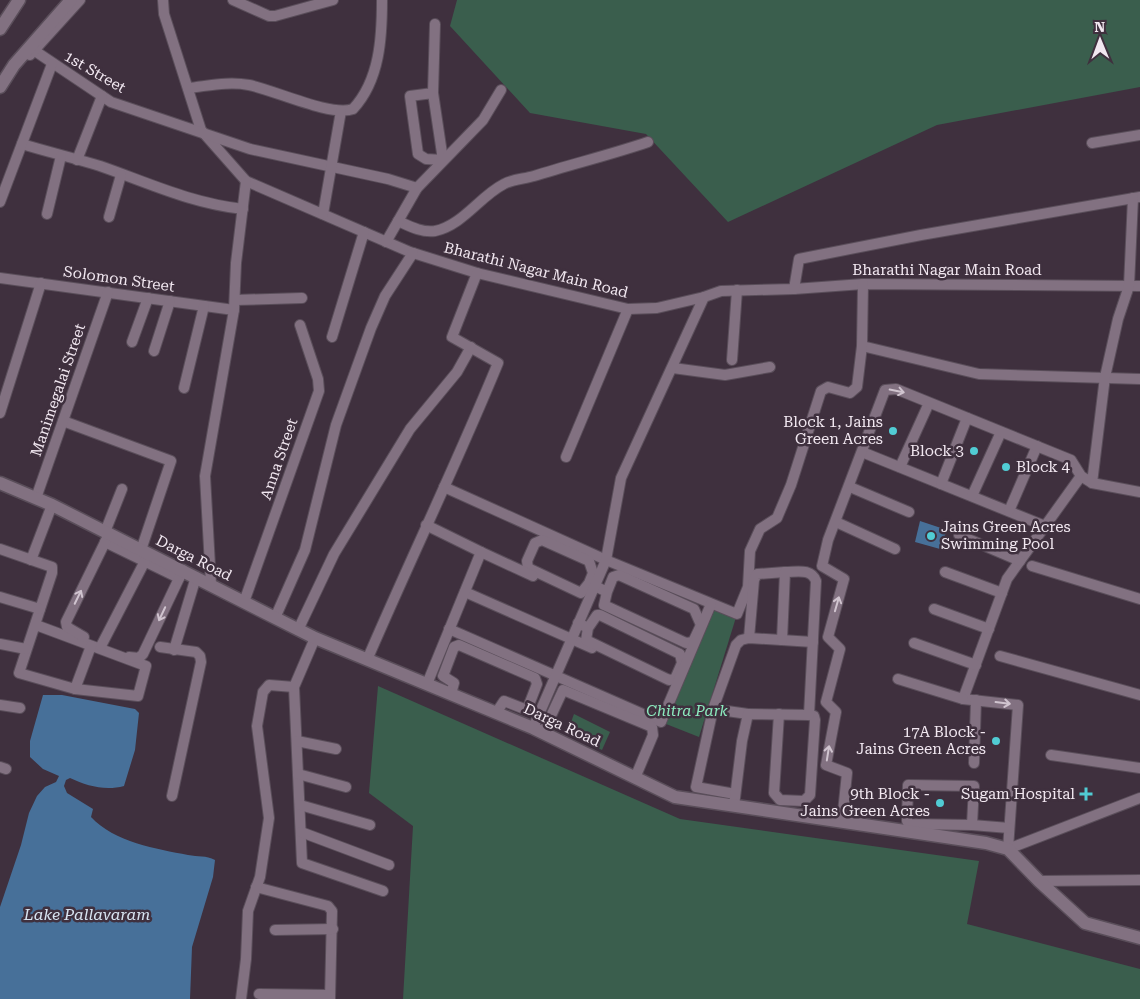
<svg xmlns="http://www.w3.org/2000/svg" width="1140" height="999" viewBox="0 0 1140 999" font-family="'Roboto Serif',serif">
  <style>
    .green { fill: #3a5e4d }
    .water { fill: #477099 }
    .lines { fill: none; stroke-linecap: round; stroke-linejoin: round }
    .minor-casing { stroke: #5a4e5a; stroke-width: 12 }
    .tertiary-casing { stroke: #5a4e5a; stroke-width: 15 }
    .minor { stroke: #827181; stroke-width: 10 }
    .tertiary { stroke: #827181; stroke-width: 12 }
    .oneway { stroke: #d0c4cf }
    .poi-dot { fill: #51ccd4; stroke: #3f303e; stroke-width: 2 }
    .labels { text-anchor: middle; stroke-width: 5; stroke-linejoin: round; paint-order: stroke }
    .street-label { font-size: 15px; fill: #f1e7f0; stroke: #3f303e }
    .poi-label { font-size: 15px; fill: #f1e7f0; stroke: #3f303e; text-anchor: end }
    .park-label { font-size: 15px; font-style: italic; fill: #8ceabe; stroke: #3f303e }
    .water-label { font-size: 16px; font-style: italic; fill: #d8e4f1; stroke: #3f303e }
  </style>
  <rect width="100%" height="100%" fill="#3f303e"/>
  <g class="green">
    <path d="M457,0H1140V87L937,125L728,222L646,134L530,113L450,26Z"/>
    <path d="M713,604L737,614L699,737L661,722Z"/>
    <path d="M378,686L680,819L979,861L967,924L1140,969V999H403L413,826L369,793Z"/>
    <path d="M574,714L610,732L602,750L567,733Z"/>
  </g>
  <g class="water">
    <path d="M920,521L947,530L940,549L915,542Z"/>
    <path d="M43,695H62L135,709L139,713L135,750L124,786C105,791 87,786 70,778L66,780L64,786L67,793L93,809L91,817C114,842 157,849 188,855C198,857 206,855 215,860L213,877L192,947L190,999H0V907L21,845L29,813L37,796L45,787L56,782L59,776L43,769L30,757V741Z"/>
  </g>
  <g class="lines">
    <g class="minor-casing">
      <g id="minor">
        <path d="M163,0L164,14L201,130L246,181L410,252L477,273L628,309L657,308L704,297L721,291L794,289L863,284L1140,286"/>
        <path d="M233,0L269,16H275L333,0"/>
        <path d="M35,51L111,102L250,149L388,179L417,188"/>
        <path d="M30,55L80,0"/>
        <path d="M188,88C208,86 228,81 249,85C274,90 331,117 353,109C380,80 382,37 382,0"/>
        <path d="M433,93L410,96L418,154L426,159L443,160L433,93L435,24"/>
        <path d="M1092,143L1140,135"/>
        <path d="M22,144C48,152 74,158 100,166C149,183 190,203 243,209"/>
        <path d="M77,160L102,96"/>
        <path d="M0,202L52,64"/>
        <path d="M47,214L61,156"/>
        <path d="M323,214L341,111"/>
        <path d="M109,217L121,175"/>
        <path d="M398,221C409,226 422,233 435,231C463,225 480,196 504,184C513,179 524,179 534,176C572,164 610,155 648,142"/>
        <path d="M386,242L417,188L483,120L501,90"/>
        <path d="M0,278L234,310"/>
        <path d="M794,289L799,259L921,235L1140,197"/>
        <path d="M235,300L302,298"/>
        <path d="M332,337L364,232"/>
        <path d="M132,342L148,298"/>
        <path d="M862,346L979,374L1140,379"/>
        <path d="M154,351L170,301"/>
        <path d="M732,360L737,290"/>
        <path d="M673,368L725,375L770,367"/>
        <path d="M184,388L204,306"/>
        <path d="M0,413L41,283"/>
        <path d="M63,421L171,461L141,550"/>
        <path d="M862,452L1045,526"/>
        <path d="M566,457L628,309"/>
        <path d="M900,467L929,403"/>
        <path d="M1081,476L1007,579L963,699L1018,705L1008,849L1140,798"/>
        <path d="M1092,483L1105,377L1118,319L1129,286L1133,198"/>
        <path d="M941,484L967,418"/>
        <path d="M444,487L606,560L737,614L748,587L750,551L760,529L777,518L791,485L821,391L828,387L850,393L857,387L862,346L863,284"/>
        <path d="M850,487L909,512"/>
        <path d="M972,496L1001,432"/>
        <path d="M36,498L108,292"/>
        <path d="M1009,511L1037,446"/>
        <path d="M836,522L895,549"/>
        <path d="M426,525L481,552"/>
        <path d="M105,532L122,489"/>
        <path d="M959,535L1020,561"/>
        <path d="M105,542L179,578"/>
        <path d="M0,549L52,567V573L19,673L75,689L138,696L146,666L36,625"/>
        <path d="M31,560L52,505"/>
        <path d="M1032,566L1140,599"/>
        <path d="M945,572L1002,593"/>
        <path d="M589,583L581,593L528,568L527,561L535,543L542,540L589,561L593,573L589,583L607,592L613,577L619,575L694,609L701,625L693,642L686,643L604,605L607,592"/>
        <path d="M211,584L205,476L234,310L236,263L246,181"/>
        <path d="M465,592L592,648"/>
        <path d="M0,597L40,609"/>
        <path d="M244,602L319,391L318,379L300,325"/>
        <path d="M934,609L989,629"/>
        <path d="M275,618L305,550L336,425L371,328L385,296L413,253"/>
        <path d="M578,623L588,628L597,615H600L680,654L682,663L675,679L669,680L586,640L588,628"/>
        <path d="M449,629L661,722L711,604"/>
        <path d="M298,630L334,554L410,429L457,372L471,347"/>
        <path d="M84,637L67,627L66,622L109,534"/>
        <path d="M749,638L754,580L757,574L785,572"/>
        <path d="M914,643L976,665"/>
        <path d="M0,644L26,649"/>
        <path d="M101,646L145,561"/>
        <path d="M160,647L196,652L200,656L201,662L172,796"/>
        <path d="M174,650L196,577"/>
        <path d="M1000,656L1140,695"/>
        <path d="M129,657L139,658L143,654L183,570"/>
        <path d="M367,660C410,560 457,463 498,363L452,337L477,273"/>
        <path d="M898,679L963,699"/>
        <path d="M427,684L481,552L533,576"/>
        <path d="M294,687L302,863L383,891"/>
        <path d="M75,689L91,646"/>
        <path d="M451,694L454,683L443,676L454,647L459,645L535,678L537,684L527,710L504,701L496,713"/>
        <path d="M0,705L20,708"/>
        <path d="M713,709L696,787L735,794"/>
        <path d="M748,714L713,709L736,645L741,640L749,638L813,642"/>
        <path d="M779,714L774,793L780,800L804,801L810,795L815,720L814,716L809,715"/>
        <path d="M533,728L606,560L621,478L704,297"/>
        <path d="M543,733L563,690L652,727L653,735L635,778"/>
        <path d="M297,741L336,749"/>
        <path d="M1051,755L1140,768"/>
        <path d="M974,763L976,700"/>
        <path d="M0,767L6,769"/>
        <path d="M298,774L346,787"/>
        <path d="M300,805L370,825"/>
        <path d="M734,806L742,741L748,714L809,715L816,581C811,568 797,572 785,572L782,640"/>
        <path d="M842,822L847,773L826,765L836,712L826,702L840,649L828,637L844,579L822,566L828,540L885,390L896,389L1071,460L1081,476L1092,483L1140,492"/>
        <path d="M972,825L909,824L907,821L908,785L974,786L972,825L1009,828"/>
        <path d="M301,832L389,865"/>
        <path d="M1039,881L1140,880"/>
        <path d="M256,887L328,906L332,911L330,999"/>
        <path d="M275,930L333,929"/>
        <path d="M259,994L330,995"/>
        <path d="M241,999L246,959L248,911L260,877L269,818L257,726L263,692L269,685L294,687L315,638"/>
      </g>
    </g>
    <g class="tertiary-casing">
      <g id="tertiary">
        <path d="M0,29L19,0"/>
        <path d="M0,87L14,65L71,0"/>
        <path d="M0,483L52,505L315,638L533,728L675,797L986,843L1008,849L1039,881L1085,923L1140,938"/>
      </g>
    </g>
    <use href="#minor" class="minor"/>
    <use href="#tertiary" class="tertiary"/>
  </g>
  <defs><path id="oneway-shaft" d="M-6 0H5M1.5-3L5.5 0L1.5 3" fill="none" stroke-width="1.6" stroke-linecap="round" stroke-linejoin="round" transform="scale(1.25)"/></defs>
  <g class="oneway">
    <use href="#oneway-shaft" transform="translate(897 391) rotate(11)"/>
    <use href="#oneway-shaft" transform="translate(78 597) rotate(-64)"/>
    <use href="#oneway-shaft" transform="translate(837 604) rotate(-74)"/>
    <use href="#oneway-shaft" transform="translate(162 614) rotate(115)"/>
    <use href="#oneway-shaft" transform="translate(1003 703) rotate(7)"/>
    <use href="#oneway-shaft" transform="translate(828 753) rotate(-81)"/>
  </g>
  <g class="poi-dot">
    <circle cx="893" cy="431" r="5"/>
    <circle cx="974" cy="451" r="5"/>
    <circle cx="1006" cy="467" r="5"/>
    <circle cx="931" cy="536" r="5"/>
    <circle cx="996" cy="741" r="5"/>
    <path d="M1083.5 786.5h5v5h5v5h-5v5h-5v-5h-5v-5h5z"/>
    <circle cx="940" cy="803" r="5"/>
  </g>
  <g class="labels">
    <g class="street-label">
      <text transform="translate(95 72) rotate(30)" y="5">1st Street</text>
      <text transform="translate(536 270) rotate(14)" y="5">Bharathi Nagar Main Road</text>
      <text x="947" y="275">Bharathi Nagar Main Road</text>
      <text transform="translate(119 279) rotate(8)" y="5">Solomon Street</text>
      <text transform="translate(58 390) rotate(-71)" y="5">Manimegalai Street</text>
      <text transform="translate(279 459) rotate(-71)" y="5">Anna Street</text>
      <text transform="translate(194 558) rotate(27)" y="5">Darga Road</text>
      <text transform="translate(562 725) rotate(25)" y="5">Darga Road</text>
    </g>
    <g class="poi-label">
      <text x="883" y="427">Block 1, Jains<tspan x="883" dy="17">Green Acres</tspan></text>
      <text x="964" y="456">Block 3</text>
      <text x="1016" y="472" text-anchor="start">Block 4</text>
      <text x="941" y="532" text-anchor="start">Jains Green Acres<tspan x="941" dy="17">Swimming Pool</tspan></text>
      <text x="986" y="737">17A Block -<tspan x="986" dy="17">Jains Green Acres</tspan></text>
      <text x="930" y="799">9th Block -<tspan x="930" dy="17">Jains Green Acres</tspan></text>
      <text x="1075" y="799">Sugam Hospital</text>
    </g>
    <g class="park-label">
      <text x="687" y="716">Chitra Park</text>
    </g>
    <g class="water-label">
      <text x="87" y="920">Lake Pallavaram</text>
    </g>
  </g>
  <g transform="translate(1100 40) rotate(359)" stroke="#3f303e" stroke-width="4" paint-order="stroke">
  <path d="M0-4L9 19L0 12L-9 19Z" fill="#f1e7f0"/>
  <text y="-8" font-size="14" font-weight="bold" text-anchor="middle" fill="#f1e7f0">N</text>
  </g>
</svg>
